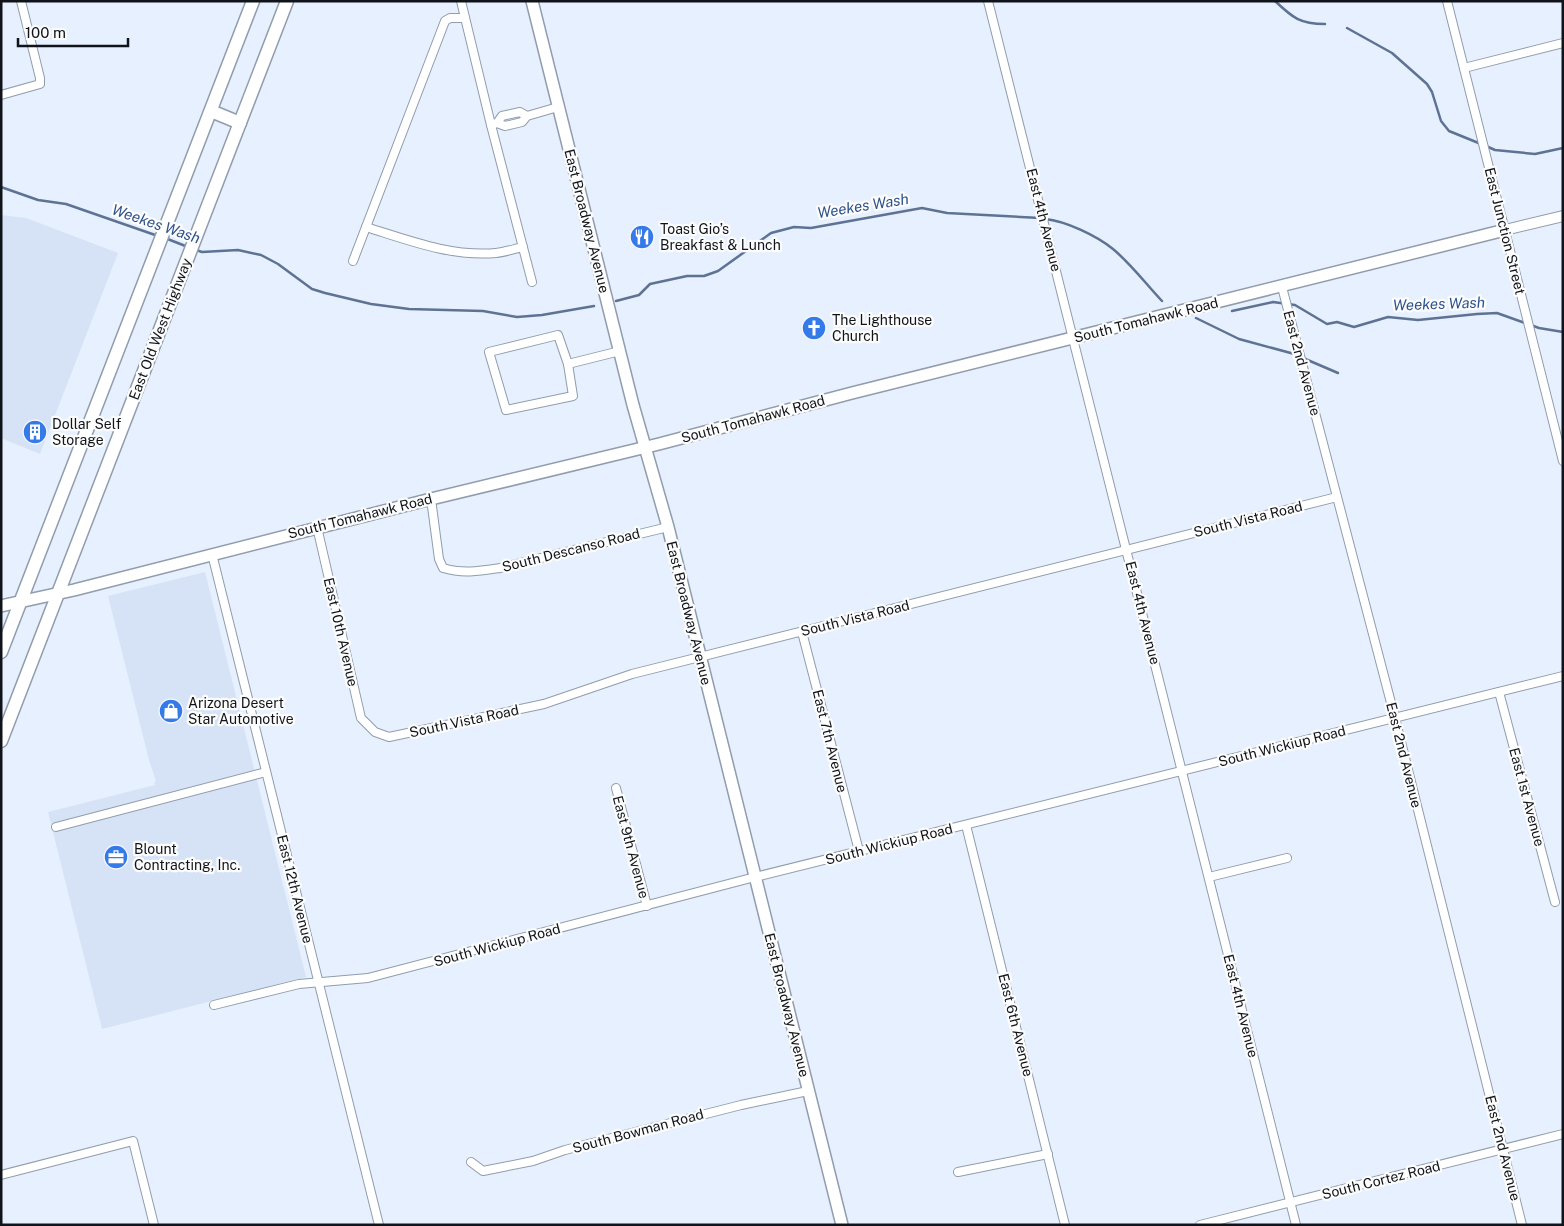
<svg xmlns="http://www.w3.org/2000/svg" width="1564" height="1226" viewBox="0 0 1564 1226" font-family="'Public Sans',sans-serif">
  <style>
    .built { fill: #d6e3f6 }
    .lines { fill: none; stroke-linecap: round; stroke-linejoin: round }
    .stream { stroke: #5e7294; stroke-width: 2.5 }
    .minor-casing { stroke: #919cad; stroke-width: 10 }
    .tertiary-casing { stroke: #919cad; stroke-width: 12 }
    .secondary-casing { stroke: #919cad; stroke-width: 14 }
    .primary-casing { stroke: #919cad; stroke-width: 15 }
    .minor { stroke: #fff; stroke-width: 8 }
    .tertiary { stroke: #fff; stroke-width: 10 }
    .secondary { stroke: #fff; stroke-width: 11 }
    .primary { stroke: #fff; stroke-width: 12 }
    .labels { text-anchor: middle; stroke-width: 4.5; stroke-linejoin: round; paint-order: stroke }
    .street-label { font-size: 14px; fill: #10141a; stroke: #fcfcfc }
    .poi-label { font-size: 14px; fill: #10141a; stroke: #fcfcfc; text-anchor: start }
    .water-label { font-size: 15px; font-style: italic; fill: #2d518b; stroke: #fcfcfc }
  </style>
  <rect width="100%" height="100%" fill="#e6f0fe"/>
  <g class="built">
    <path d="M1,215L26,218L118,253L40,454L1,438Z"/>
    <path d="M205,572L306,977L102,1029L48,812L155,785L154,782L156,781L149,760L108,596Z"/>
  </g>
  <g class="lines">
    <g class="stream">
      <path d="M1275,1C1293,18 1300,24 1325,24"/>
      <path d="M1347,28L1392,53L1427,84L1432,92L1441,121L1449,131L1481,144"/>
      <path d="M1486,146L1495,150L1535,154L1563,148"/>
      <path d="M1,187L38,200L66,204L158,236"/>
      <path d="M1045,219C1066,221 1097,236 1113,249C1131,264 1146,284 1162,301"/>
      <path d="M165,238L188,247"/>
      <path d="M196,250L202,252L238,250L261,255L278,264L312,289L325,293L371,304L409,309L483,311L517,317L542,315L594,306"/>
      <path d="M616,301L639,295L650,284L687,276H704L718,271L771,233L794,227L811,228L922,208L947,213L1040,218"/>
      <path d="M1232,311L1273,302L1295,305L1327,324L1337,322L1354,327L1388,317L1418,320L1477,314L1497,313L1539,328L1563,332"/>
      <path d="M1196,318L1239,339L1298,355"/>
      <path d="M1303,358L1338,373"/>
    </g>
    <g class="minor-casing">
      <g id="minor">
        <path d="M461,1L491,125L497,123"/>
        <path d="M988,1L1296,1225"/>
        <path d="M1447,1L1563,461"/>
        <path d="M1464,68L1563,43"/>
        <path d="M1,95L40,84V78L21,1"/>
        <path d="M527,116L522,122L505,126L497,123L502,116L520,112L527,116L558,107"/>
        <path d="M491,125L532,282"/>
        <path d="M366,227C408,240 451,257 496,253C505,252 514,249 523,247"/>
        <path d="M353,261L445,21L450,18H465"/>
        <path d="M1282,287L1395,718L1522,1225"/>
        <path d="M558,335L568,364L573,396L506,410L489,352Z"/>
        <path d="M568,364L620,351"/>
        <path d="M431,499L439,559L443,568C463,574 480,571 500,568L668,527"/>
        <path d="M317,527L361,718L375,732L389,737L544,704L632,674L1337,497"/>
        <path d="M212,554L379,1225"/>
        <path d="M802,632L859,851"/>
        <path d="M1499,692L1555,902"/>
        <path d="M616,788L647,906"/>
        <path d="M966,825L1065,1225"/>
        <path d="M56,827L266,772"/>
        <path d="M1209,877L1287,858"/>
        <path d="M214,1005L299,984L368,978L755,877L1563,676"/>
        <path d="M471,1162L483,1171L533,1161L565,1150L741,1105L808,1091"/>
        <path d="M958,1172L1048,1154"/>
        <path d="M1,1175L133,1141L154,1225"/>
        <path d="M1200,1225L1563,1134"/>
      </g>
    </g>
    <g class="tertiary-casing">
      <path id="tertiary" d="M1505,230L1563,216"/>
    </g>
    <g class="secondary-casing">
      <g id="secondary">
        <path d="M532,1L633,405L668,527L842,1225"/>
        <path d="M1,606L74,590L431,499L659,444L852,393L1505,230"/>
      </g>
    </g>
    <g class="primary-casing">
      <g id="primary">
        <path d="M211,111L240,123"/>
        <path d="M1,652L253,1"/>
        <path d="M1,741L287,1"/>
      </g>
    </g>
    <use href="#minor" class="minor"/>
    <use href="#tertiary" class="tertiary"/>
    <use href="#secondary" class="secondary"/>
    <use href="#primary" class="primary"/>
  </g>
  <defs>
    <g id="restaurant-disc" transform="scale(1.25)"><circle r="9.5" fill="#347ae8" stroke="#fcfcfc"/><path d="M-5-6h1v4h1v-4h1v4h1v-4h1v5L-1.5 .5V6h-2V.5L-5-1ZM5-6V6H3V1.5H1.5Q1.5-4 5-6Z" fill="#fff"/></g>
    <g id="church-disc" transform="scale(1.25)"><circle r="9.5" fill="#347ae8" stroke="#fcfcfc"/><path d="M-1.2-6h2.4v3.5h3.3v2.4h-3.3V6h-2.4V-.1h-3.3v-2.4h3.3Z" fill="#fff"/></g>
    <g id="building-disc" transform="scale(1.25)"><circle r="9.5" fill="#347ae8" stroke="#fcfcfc"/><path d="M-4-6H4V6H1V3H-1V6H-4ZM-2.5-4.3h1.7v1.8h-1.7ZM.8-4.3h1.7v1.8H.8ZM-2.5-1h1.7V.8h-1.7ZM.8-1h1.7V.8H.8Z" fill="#fff"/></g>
    <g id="shop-disc" transform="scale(1.25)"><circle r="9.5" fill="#347ae8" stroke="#fcfcfc"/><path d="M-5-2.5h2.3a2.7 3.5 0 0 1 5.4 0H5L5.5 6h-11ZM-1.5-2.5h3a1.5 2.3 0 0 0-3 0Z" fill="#fff"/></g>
    <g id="office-disc" transform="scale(1.25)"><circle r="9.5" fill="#347ae8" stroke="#fcfcfc"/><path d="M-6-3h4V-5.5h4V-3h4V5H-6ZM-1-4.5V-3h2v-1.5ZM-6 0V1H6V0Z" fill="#fff"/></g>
  </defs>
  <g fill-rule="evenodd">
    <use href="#restaurant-disc" x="642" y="237"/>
    <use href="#church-disc" x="814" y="328"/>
    <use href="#building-disc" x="35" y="432"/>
    <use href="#shop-disc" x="171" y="711"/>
    <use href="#office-disc" x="116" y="857"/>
  </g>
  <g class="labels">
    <g class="street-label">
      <text transform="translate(1044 220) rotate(76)" y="5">East 4th Avenue</text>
      <text transform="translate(587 221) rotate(76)" y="5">East Broadway Avenue</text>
      <text transform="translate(1505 231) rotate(76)" y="5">East Junction Street</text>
      <text transform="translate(1146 320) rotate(-14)" y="5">South Tomahawk Road</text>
      <text transform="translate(160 329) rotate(-69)" y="5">East Old West Highway</text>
      <text transform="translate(1302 363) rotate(75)" y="5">East 2nd Avenue</text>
      <text transform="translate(753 419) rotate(-15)" y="5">South Tomahawk Road</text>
      <text transform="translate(360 516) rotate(-14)" y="5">South Tomahawk Road</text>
      <text transform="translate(1248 519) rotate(-14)" y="5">South Vista Road</text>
      <text transform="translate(571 550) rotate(-14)" y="5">South Descanso Road</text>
      <text transform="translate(689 613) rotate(76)" y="5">East Broadway Avenue</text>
      <text transform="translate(1143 613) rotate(76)" y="5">East 4th Avenue</text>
      <text transform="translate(855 618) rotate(-14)" y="5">South Vista Road</text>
      <text transform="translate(341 632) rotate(77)" y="5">East 10th Avenue</text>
      <text transform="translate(464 721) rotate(-12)" y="5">South Vista Road</text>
      <text transform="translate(830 741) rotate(76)" y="5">East 7th Avenue</text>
      <text transform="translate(1282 746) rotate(-14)" y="5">South Wickiup Road</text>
      <text transform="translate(1404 755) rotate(76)" y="5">East 2nd Avenue</text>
      <text transform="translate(1527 797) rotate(75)" y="5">East 1st Avenue</text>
      <text transform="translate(889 844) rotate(-14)" y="5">South Wickiup Road</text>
      <text transform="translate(631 847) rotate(75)" y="5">East 9th Avenue</text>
      <text transform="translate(295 889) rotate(76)" y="5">East 12th Avenue</text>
      <text transform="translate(497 945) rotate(-15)" y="5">South Wickiup Road</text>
      <text transform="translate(787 1005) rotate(76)" y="5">East Broadway Avenue</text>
      <text transform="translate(1241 1006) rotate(76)" y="5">East 4th Avenue</text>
      <text transform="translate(1016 1025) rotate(76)" y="5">East 6th Avenue</text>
      <text transform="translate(638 1131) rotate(-15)" y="5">South Bowman Road</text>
      <text transform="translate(1503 1148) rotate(76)" y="5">East 2nd Avenue</text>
      <text transform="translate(1381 1180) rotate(-14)" y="5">South Cortez Road</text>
    </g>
    <g class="poi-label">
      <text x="660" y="234">Toast Gio’s<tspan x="660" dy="16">Breakfast &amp; Lunch</tspan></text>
      <text x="832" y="325">The Lighthouse<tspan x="832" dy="16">Church</tspan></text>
      <text x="52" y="429">Dollar Self<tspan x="52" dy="16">Storage</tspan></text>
      <text x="188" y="708">Arizona Desert<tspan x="188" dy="16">Star Automotive</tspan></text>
      <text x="134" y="854">Blount<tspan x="134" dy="16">Contracting, Inc.</tspan></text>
    </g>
    <g class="water-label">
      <text transform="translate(863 206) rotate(-9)" y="5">Weekes Wash</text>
      <text transform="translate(156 224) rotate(19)" y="5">Weekes Wash</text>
      <text transform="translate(1439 304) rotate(-2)" y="5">Weekes Wash</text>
    </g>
  </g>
  <rect width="1564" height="1226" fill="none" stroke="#10141a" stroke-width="5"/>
  <path d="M18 38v8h110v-8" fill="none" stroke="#10141a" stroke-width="2.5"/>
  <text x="25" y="38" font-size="15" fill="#10141a" stroke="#fcfcfc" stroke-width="4" paint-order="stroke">100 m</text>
</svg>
